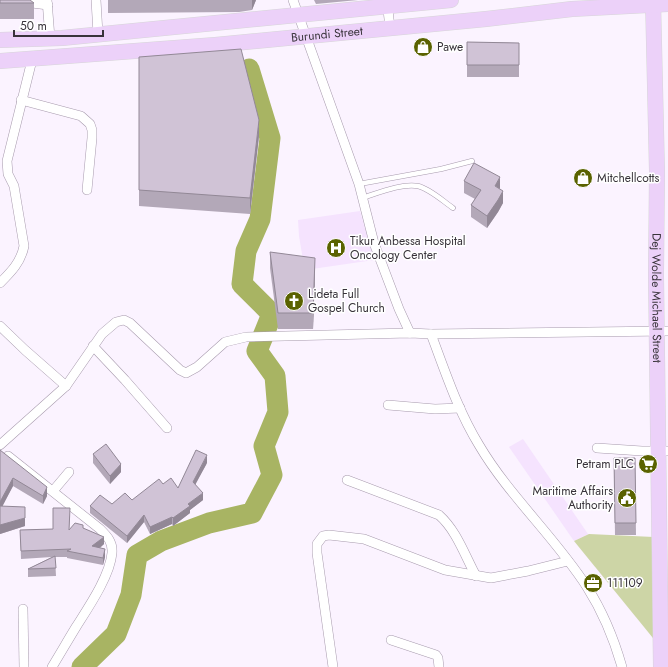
<svg xmlns="http://www.w3.org/2000/svg" width="668" height="667" viewBox="0 0 668 667" font-family="Jost,sans-serif">
  <style>
    .built { fill: #f5e3fe }
    .green { fill: #cdd5a6 }
    .lines { fill: none; stroke-linecap: round; stroke-linejoin: round }
    .river { stroke: #a8b463; stroke-width: 21 }
    .service-casing { stroke: #a89bae; stroke-width: 5.5 }
    .minor-casing { stroke: #a89bae; stroke-width: 10 }
    .primary-casing { stroke: #d7d6d8; stroke-width: 16 }
    .service { stroke: #fff; stroke-width: 4.5 }
    .minor { stroke: #fff; stroke-width: 9 }
    .primary { stroke: #ecd1f9; stroke-width: 15 }
    .wall { fill: #b3a8b8 }
    .shaded-wall { fill: #928896 }
    .building { fill: #d0c3d6; stroke: #928896 }
    .labels { text-anchor: middle; stroke-width: 3; stroke-linejoin: round; paint-order: stroke }
    .street-label { font-size: 12px; fill: #38333a; stroke: #fff }
    .poi-label { font-size: 12px; fill: #38333a; stroke: #fff; text-anchor: start }
  </style>
  <rect width="100%" height="100%" fill="#fbf3ff"/>
  <g class="built">
    <path d="M360,211L374,260L312,269L304,266L299,236L298,220Z"/>
    <path d="M523,439L588,534H589L574,541L509,447Z"/>
  </g>
  <path class="green" d="M589,534L654,537L657,643L574,541Z"/>
  <g class="lines">
    <path class="river" d="M82,667L116,634L131,595L137,555L161,541L209,523L252,513L272,475L264,446L278,412L275,376L257,351L272,314L242,284L246,251L260,219L270,138L249,69"/>
    <g class="service-casing">
      <g id="service">
        <path d="M359,184L441,169L472,161"/>
        <path d="M362,198C378,193 402,183 418,186C430,189 443,201 453,208"/>
      </g>
    </g>
    <g class="minor-casing">
      <g id="minor">
        <path d="M25,0L32,3L48,5"/>
        <path d="M47,0L50,38"/>
        <path d="M96,0L98,34"/>
        <path d="M293,0L359,184L374,243L399,309L410,333"/>
        <path d="M387,1L390,28"/>
        <path d="M21,100L81,116L90,124L92,130V138L87,190"/>
        <path d="M0,283C11,272 21,262 24,246L14,186L8,174L7,161L32,60"/>
        <path d="M0,326L25,350L66,386"/>
        <path d="M431,334C445,371 458,411 479,445C509,496 555,537 587,587C603,612 614,639 622,667"/>
        <path d="M93,346L125,380L167,428"/>
        <path d="M388,405L435,409L460,408"/>
        <path d="M0,445L66,386L102,334L116,322L124,320L130,323L180,370L186,373L197,367L225,342L246,337L410,333L431,334L668,331"/>
        <path d="M597,448L642,451H668"/>
        <path d="M8,456L100,529C107,536 113,542 112,553C110,576 88,608 76,627C68,640 60,654 52,667"/>
        <path d="M347,480L439,515C457,531 465,556 476,576"/>
        <path d="M53,491L69,472"/>
        <path d="M23,609L24,667"/>
        <path d="M391,640L436,655L438,658L439,667"/>
        <path d="M333,667L317,553V544L323,536L329,535L364,539L445,570L491,578L528,571L568,561"/>
      </g>
    </g>
    <g class="primary-casing">
      <g id="primary">
        <path id="s1" d="M653,0L657,172L656,275L661,667"/>
        <path d="M0,40L62,38L451,0"/>
        <path id="s2" d="M0,61L215,45L486,19L572,9L668,4"/>
      </g>
    </g>
    <use href="#service" class="service"/>
    <use href="#minor" class="minor"/>
    <use href="#primary" class="primary"/>
  </g>
  <g class="wall">
    <path d="M0,0L34,3V19H0Z"/>
    <path d="M108,0H256L252,10L239,12L108,13Z"/>
    <path d="M314,0H358L316,4Z"/>
    <path d="M467,42L519,43V77H467Z"/>
    <path d="M139,57L259,136L250,214L139,206Z"/>
    <path d="M464,181L500,189L503,203L498,212L487,228L471,217V205L475,199L464,193Z"/>
    <path d="M270,252L315,274L313,329H278L270,268Z"/>
    <path d="M0,450L47,496L43,504L13,486L2,506L25,526L0,534Z"/>
    <path d="M93,454L121,472L110,484L93,463Z"/>
    <path d="M614,458H635L636,535H615Z"/>
    <path d="M207,463L195,484L203,500L190,510V513L173,526L172,524L150,534L144,522L127,543L90,513V506L112,504L132,500L163,484L178,488Z"/>
    <path d="M70,516L69,530L83,528L104,544L100,548L105,557L103,565L67,558V557H55L56,576L28,577V569L52,557L21,559L20,530L53,529Z"/>
  </g>
  <g class="shaded-wall">
    <path d="M252,0H256L252,10Z"/>
    <path d="M259,120V136L250,214V198Z"/>
    <path d="M500,177V189L495,186Z"/>
    <path d="M503,191V203L498,212L487,228V216Z"/>
    <path d="M315,258V274L313,329V313Z"/>
    <path d="M207,455V463L193,489V482Z"/>
    <path d="M121,464V472L110,484V476Z"/>
    <path d="M13,478V486L0,511V502Z"/>
    <path d="M47,487V496L43,504V496Z"/>
    <path d="M203,493V500L190,510V513L173,526V518L188,504Z"/>
    <path d="M144,515V522L127,543V536Z"/>
    <path d="M172,517V524L150,534V527Z"/>
    <path d="M25,518V526L0,534V525Z"/>
    <path d="M104,537V544L92,554V546Z"/>
    <path d="M105,549V557L103,565V558Z"/>
  </g>
  <g class="building">
    <path d="M0,0H30L34,3H0Z"/>
    <path d="M467,42L519,43V65H467Z"/>
    <path d="M241,49L259,120L250,198L139,190V57Z"/>
    <path d="M474,163L500,177L495,186L503,191L498,200L487,216L471,205L481,190L464,181Z"/>
    <path d="M270,252L315,258L313,313H278Z"/>
    <path d="M106,444L121,464L110,476L93,454Z"/>
    <path d="M0,450L47,487L43,496L13,478L0,502Z"/>
    <path d="M196,450L207,455L193,482L203,493L188,504L190,506L173,518L172,517L150,527L144,515L127,536L90,506L100,495L112,504L125,493L132,500L159,479L163,484L171,478L178,488Z"/>
    <path d="M614,458H635L636,523H615Z"/>
    <path d="M0,506L25,507V518L0,525Z"/>
    <path d="M53,508H70L69,530L75,523L83,525V528L104,537L92,546L105,549L103,558L67,551L71,549L21,551L20,530L53,529Z"/>
    <path d="M55,556L56,568L28,569Z"/>
  </g>
  <defs>
    <g id="shop-disc" transform="scale(1)"><circle r="9.5" fill="#5a6200" stroke="#fff"/><path d="M-5-2.5h2.3a2.7 3.5 0 0 1 5.4 0H5L5.5 6h-11ZM-1.5-2.5h3a1.5 2.3 0 0 0-3 0Z" fill="#fff"/></g>
    <g id="hospital-disc" transform="scale(1)"><circle r="9.5" fill="#5a6200" stroke="#fff"/><path d="M-5-5h3v3.5h4V-5h3V5h-3V1.5h-4V5h-3Z" fill="#fff"/></g>
    <g id="church-disc" transform="scale(1)"><circle r="9.5" fill="#5a6200" stroke="#fff"/><path d="M-1.2-6h2.4v3.5h3.3v2.4h-3.3V6h-2.4V-.1h-3.3v-2.4h3.3Z" fill="#fff"/></g>
    <g id="supermarket-disc" transform="scale(1)"><circle r="9.5" fill="#5a6200" stroke="#fff"/><path d="M-6-5.5h2.5l.6 2H6L4.5 2H-2.5L-4.4-4H-6ZM-1.5 3.2a1.3 1.3 0 1 0 .1 0ZM3 3.2a1.3 1.3 0 1 0 .1 0Z" fill="#fff"/></g>
    <g id="civic-disc" transform="scale(1)"><circle r="9.5" fill="#5a6200" stroke="#fff"/><path d="M-.6-6.5H3V-4.5H.6V-3L4-1V1h2V6H-6V1h2V-1L-.6-3ZM-1.2 2.5V6h2.4V2.5Z" fill="#fff"/></g>
    <g id="office-disc" transform="scale(1)"><circle r="9.5" fill="#5a6200" stroke="#fff"/><path d="M-6-3h4V-5.5h4V-3h4V5H-6ZM-1-4.5V-3h2v-1.5ZM-6 0V1H6V0Z" fill="#fff"/></g>
  </defs>
  <g fill-rule="evenodd">
    <use href="#shop-disc" x="423" y="47"/>
    <use href="#shop-disc" x="583" y="178"/>
    <use href="#hospital-disc" x="336" y="248"/>
    <use href="#church-disc" x="294" y="301"/>
    <use href="#supermarket-disc" x="648" y="464"/>
    <use href="#civic-disc" x="627" y="498"/>
    <use href="#office-disc" x="593" y="583"/>
  </g>
  <g class="labels">
    <g class="street-label">
      <text dy="4" stroke="none"><textPath href="#s2" startOffset="328">Burundi Street</textPath></text>
      <text dy="4" stroke="none"><textPath href="#s1" startOffset="298">Dej Wolde Michael Street</textPath></text>
    </g>
    <g class="poi-label">
      <text x="437" y="51">Pawe</text>
      <text x="597" y="182">Mitchellcotts</text>
      <text x="350" y="245">Tikur Anbessa Hospital<tspan x="350" dy="14">Oncology Center</tspan></text>
      <text x="308" y="298">Lideta Full<tspan x="308" dy="14">Gospel Church</tspan></text>
      <text x="634" y="468" text-anchor="end">Petram PLC</text>
      <text x="613" y="495" text-anchor="end">Maritime Affairs<tspan x="613" dy="14">Authority</tspan></text>
      <text x="607" y="587">111109</text>
    </g>
  </g>
  <path d="M14 30v6h89v-6" fill="none" stroke="#38333a" stroke-width="2"/>
  <text x="20" y="30" font-size="12" fill="#38333a" stroke="#ffffff" stroke-width="3" paint-order="stroke">50 m</text>
</svg>
